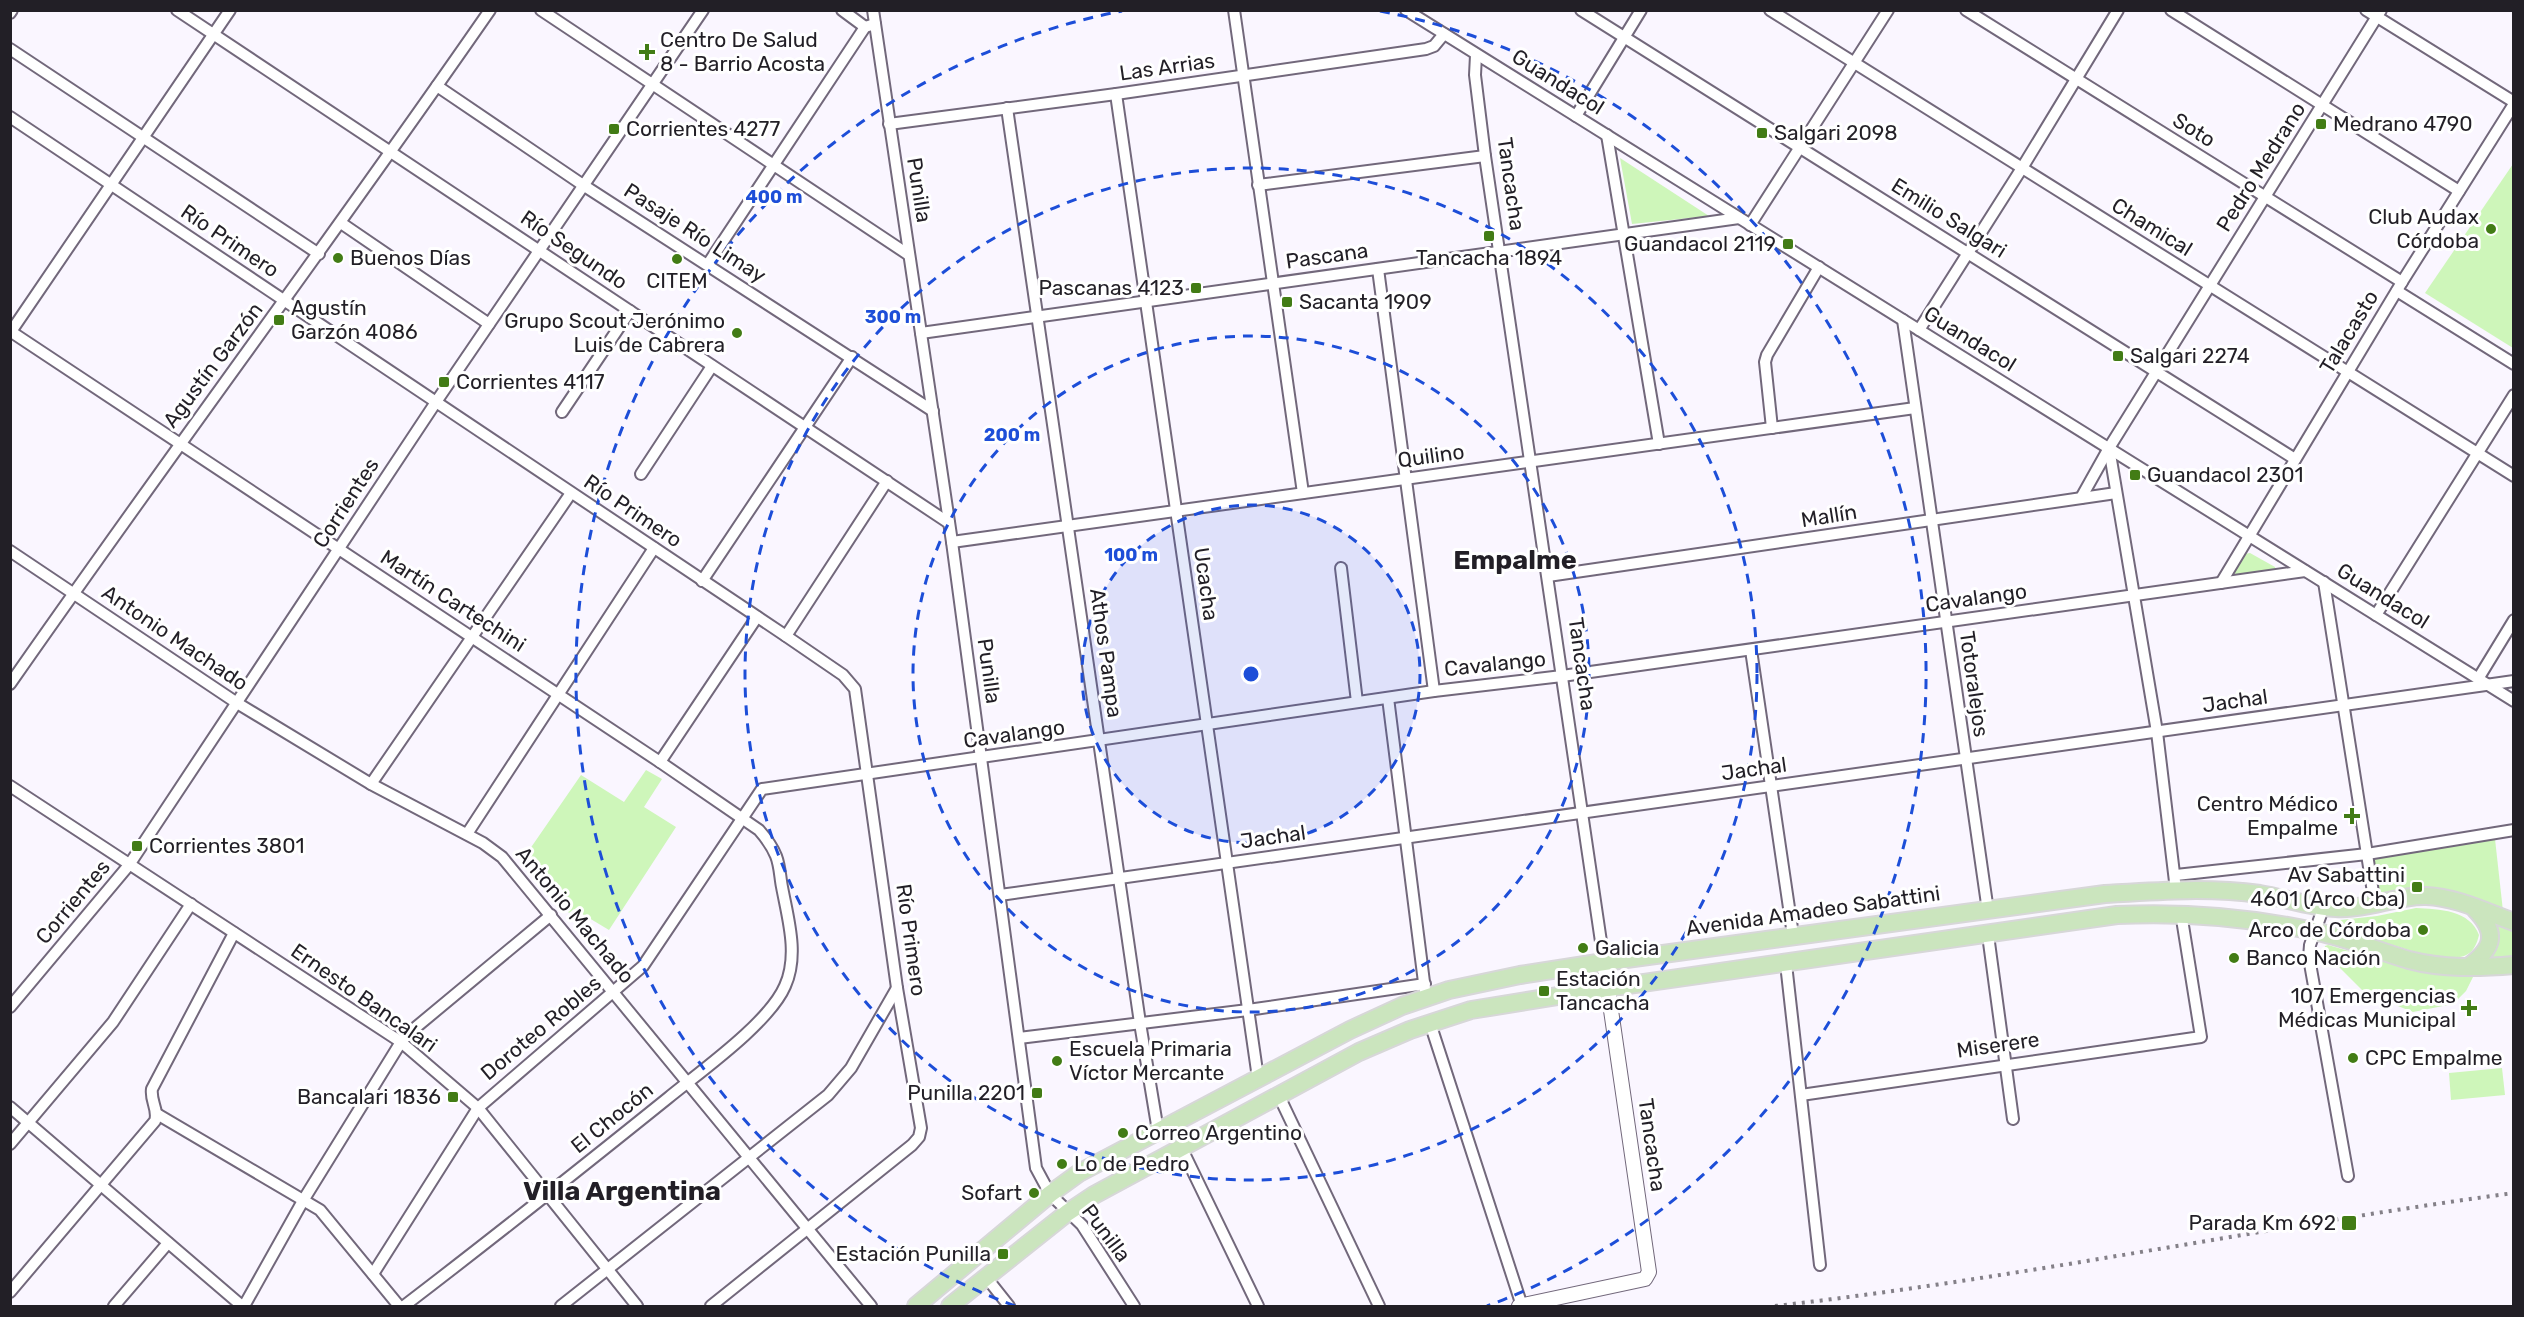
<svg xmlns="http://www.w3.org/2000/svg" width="2524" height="1317" viewBox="0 0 2524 1317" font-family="Rubik,sans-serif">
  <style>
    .green { fill: #cef6ba }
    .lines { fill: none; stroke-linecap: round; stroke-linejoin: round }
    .minor-casing { stroke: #72687b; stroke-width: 14 }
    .tertiary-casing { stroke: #72687b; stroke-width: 16 }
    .primary-casing { stroke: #d7d7d8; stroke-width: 20 }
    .minor { stroke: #fff; stroke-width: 10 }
    .tertiary { stroke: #fff; stroke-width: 14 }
    .primary { stroke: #cbe5be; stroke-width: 16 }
    .rail { stroke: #848088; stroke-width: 4; stroke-dasharray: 3 6; stroke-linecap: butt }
    .ring { fill: none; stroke: #1d4ed8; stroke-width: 3; stroke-dasharray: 10 8 }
    .poi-dot { fill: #427c15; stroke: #fff; stroke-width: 2 }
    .labels { text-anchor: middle; stroke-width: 6; stroke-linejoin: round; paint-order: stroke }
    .poi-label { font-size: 21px; fill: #221f26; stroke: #fff; text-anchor: start }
    .street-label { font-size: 21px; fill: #221f26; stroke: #fff }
    .district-label { font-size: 27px; font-weight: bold; fill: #221f26; stroke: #fff }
    .centre { fill: #1d4ed8; stroke: #fff; stroke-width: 3 }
    .ring-label { font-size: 18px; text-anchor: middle; font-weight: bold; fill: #1d4ed8; stroke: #fff; stroke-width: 6; stroke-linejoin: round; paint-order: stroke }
  </style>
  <rect width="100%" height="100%" fill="#faf6ff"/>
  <g class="green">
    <path d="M1620,158L1709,216L1632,224Z"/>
    <path d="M2513,164V348L2425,293Z"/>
    <path d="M2250,553L2275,567L2276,571L2236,576L2234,571L2244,554Z"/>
    <path d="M646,770L662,779L644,807L676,827L609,930L574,909L569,913L523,859L581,775L624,802Z"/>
    <path d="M2495,839L2503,911L2380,898L2373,859Z"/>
    <path d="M2416,908C2439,909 2470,910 2479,935C2477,944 2473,953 2464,956C2437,965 2366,935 2338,926L2340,920L2377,916Z"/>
    <path d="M2496,924L2513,929V958L2492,959L2497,934Z"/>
    <path d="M2328,945L2408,968L2473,977L2466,991L2453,1004L2413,1012L2365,993L2324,952L2325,946Z"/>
    <path d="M2502,1068L2505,1095L2451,1100L2449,1073Z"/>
  </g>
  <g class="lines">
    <g class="minor-casing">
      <g id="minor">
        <path d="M177,10L949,523"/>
        <path d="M541,10L909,255"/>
        <path d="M842,10L865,27"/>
        <path d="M873,10L952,542L1036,1168L1050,1194L1082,1225L1134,1306"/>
        <path d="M1234,10L1303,493"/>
        <path d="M1406,10L2514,701"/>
        <path d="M1581,10L2295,459"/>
        <path d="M1770,10L2514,476"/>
        <path d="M1966,10L2402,282"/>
        <path d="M2171,10L2459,191"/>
        <path d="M2366,10L2514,102"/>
        <path d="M10,13L12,10"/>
        <path d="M10,49L319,254"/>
        <path d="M1476,55L1475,75L1485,156L1604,962"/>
        <path d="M437,86L583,185L933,411"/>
        <path d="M1116,94L1258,1078"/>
        <path d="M1007,108L1140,1023L1158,1131"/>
        <path d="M1576,116L1641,10"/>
        <path d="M10,117L786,636L843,675L855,689L897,988L921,1128L919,1137L912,1145L711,1306"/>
        <path d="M889,124L1116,94L1426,49L1434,46L1444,34"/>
        <path d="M1607,135L1659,444"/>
        <path d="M1258,185L1485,156"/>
        <path d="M341,223L489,324"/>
        <path d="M1750,225L1888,10"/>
        <path d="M708,264L865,27L875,24"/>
        <path d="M1378,269L1434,691"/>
        <path d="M2397,291L2514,364"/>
        <path d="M1903,320L1988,911"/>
        <path d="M1919,330L2022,168L2118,10"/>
        <path d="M10,331L660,762L759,830C766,838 772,846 776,856C780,866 780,877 782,887C788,919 799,955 785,986C769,1023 701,1071 668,1098C581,1168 493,1238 404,1306"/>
        <path d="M10,333L230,10"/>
        <path d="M921,333L1739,218"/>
        <path d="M562,412L630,311"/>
        <path d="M1772,428L1765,362L1767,355L1819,267"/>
        <path d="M2109,448L2157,732L2176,890"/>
        <path d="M641,474L712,366"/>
        <path d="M2081,498L2109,448L2381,10"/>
        <path d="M952,542L1915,408"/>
        <path d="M10,551L237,703L371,784L483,843L502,857L871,1306"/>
        <path d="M1341,568L1357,702"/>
        <path d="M1548,576L2116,493"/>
        <path d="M702,581L852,357"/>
        <path d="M2324,582L2375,905"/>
        <path d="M2221,583L2402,282L2514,104"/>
        <path d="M2376,615L2514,395"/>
        <path d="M786,636L887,481"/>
        <path d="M1751,650L1793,935"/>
        <path d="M2478,679L2514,620"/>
        <path d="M10,684C168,457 333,237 490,10"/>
        <path d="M1388,698L1425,990"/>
        <path d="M660,762L757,617"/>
        <path d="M371,784L571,493"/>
        <path d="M10,786L401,1042L478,1108L637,1306"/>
        <path d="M467,834L654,548"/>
        <path d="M2176,875L2367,854L2514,830"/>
        <path d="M1000,895L2514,681"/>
        <path d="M2324,906L2310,945L2309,958L2348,1176"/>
        <path d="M1988,935L2013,1119"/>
        <path d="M1786,964L1820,1265"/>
        <path d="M10,1007L129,865L436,402L703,10"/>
        <path d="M1430,1023L1522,1306"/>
        <path d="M1019,1038L1248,1010L1425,984"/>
        <path d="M1801,1095L2201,1037L2181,913"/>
        <path d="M1279,1096L1379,1306"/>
        <path d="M10,1107L242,1306"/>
        <path d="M157,1114L320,1210L399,1306"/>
        <path d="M10,1144L113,1022L191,904"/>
        <path d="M1181,1147L1258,1306"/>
        <path d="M373,1274L478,1108L643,966L762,789L1434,691L1562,676L2305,571"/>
        <path d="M986,1277L1009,1306"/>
        <path d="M10,1292L155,1121C159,1110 150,1101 152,1089L234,933"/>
        <path d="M114,1306L168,1243"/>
        <path d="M244,1306L304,1199L401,1042L409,1033L551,915"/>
        <path d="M561,1306L828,1095L851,1068L897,988"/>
      </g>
    </g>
    <g class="tertiary-casing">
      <path id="tertiary" d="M1519,1306L1645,1279L1649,1272L1604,962"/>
    </g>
    <g class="primary-casing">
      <g id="primary">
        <path d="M2468,967C2494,948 2498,933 2475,909"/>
        <path d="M916,1306L1050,1194L1079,1173L1350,1030L1402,1006L1449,990L1520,975L1604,962L2105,894C2156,891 2208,887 2260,894C2285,898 2310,907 2336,908C2367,910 2397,895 2426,896C2456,897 2486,912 2514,922"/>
        <path d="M950,1306L1067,1213L1094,1195L1359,1052L1410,1030L1471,1010L1608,988L2117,915C2184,912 2251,917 2317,932C2348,938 2378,951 2409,960C2443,969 2479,968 2514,965"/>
      </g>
    </g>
    <use href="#minor" class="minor"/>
    <use href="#tertiary" class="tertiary"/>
    <use href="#primary" class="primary"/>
    <path class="rail" d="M1775,1306C2022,1278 2267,1226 2514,1193"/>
  </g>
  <circle cx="1251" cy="674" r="169" fill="#1d4ed8" fill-opacity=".12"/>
  <g class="ring">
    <circle cx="1251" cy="674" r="169"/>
    <circle cx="1251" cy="674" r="338"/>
    <circle cx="1251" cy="674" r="506"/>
    <path d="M1015 1306A675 675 0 0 1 1122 11M1380 11A675 675 0 0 1 1487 1306"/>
  </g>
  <g class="poi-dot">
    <path d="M644 43h6v6h6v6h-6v6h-6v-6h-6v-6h6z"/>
    <rect x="2315" y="118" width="12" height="12" rx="3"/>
    <rect x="608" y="123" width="12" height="12" rx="3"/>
    <rect x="1756" y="127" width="12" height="12" rx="3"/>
    <circle cx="2491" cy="229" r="6"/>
    <rect x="1483" y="230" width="12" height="12" rx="3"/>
    <rect x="1782" y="238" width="12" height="12" rx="3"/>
    <circle cx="338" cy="258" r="6"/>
    <circle cx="677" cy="259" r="6"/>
    <rect x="1190" y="282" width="12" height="12" rx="3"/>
    <rect x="1281" y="296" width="12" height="12" rx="3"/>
    <rect x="273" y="314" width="12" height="12" rx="3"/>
    <circle cx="737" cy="333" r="6"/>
    <rect x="2112" y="350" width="12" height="12" rx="3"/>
    <rect x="438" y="376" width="12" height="12" rx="3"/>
    <rect x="2129" y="469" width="12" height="12" rx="3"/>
    <path d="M2349 807h6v6h6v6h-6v6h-6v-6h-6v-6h6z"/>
    <rect x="131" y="840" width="12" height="12" rx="3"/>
    <rect x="2411" y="881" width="12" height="12" rx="3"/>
    <circle cx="2423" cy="930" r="6"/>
    <circle cx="1583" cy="948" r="6"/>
    <circle cx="2234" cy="958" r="6"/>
    <rect x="1538" y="985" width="12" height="12" rx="3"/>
    <path d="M2466 999h6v6h6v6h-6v6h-6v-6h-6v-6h6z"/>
    <circle cx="2353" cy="1058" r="6"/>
    <circle cx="1057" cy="1061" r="6"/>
    <rect x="1031" y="1087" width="12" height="12" rx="3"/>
    <rect x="447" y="1091" width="12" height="12" rx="3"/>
    <circle cx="1123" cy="1133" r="6"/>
    <circle cx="1062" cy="1164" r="6"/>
    <circle cx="1034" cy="1193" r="6"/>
    <rect x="2341" y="1215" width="16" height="16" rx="3"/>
    <rect x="997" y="1248" width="12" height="12" rx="3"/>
  </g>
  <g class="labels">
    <g class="poi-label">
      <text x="660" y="47">Centro De Salud<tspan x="660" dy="24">8 - Barrio Acosta</tspan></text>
      <text x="2333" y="131">Medrano 4790</text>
      <text x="626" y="136">Corrientes 4277</text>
      <text x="1774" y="140">Salgari 2098</text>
      <text x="2479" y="224" text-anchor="end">Club Audax<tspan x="2479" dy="24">Córdoba</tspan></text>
      <text x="1776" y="251" text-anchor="end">Guandacol 2119</text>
      <text x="350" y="265">Buenos Días</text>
      <text x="1489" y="265" text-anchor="middle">Tancacha 1894</text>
      <text x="677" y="288" text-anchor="middle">CITEM</text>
      <text x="1184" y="295" text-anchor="end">Pascanas 4123</text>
      <text x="1299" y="309">Sacanta 1909</text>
      <text x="291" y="315">Agustín<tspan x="291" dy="24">Garzón 4086</tspan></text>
      <text x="725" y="328" text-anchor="end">Grupo Scout Jerónimo<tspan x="725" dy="24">Luis de Cabrera</tspan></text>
      <text x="2130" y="363">Salgari 2274</text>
      <text x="456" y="389">Corrientes 4117</text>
      <text x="2147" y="482">Guandacol 2301</text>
      <text x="2338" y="811" text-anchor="end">Centro Médico<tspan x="2338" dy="24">Empalme</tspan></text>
      <text x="149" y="853">Corrientes 3801</text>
      <text x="2405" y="882" text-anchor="end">Av Sabattini<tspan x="2405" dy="24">4601 (Arco Cba)</tspan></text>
      <text x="2411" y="937" text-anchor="end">Arco de Córdoba</text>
      <text x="1595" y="955">Galicia</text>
      <text x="2246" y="965">Banco Nación</text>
      <text x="1556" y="986">Estación<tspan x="1556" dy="24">Tancacha</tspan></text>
      <text x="2456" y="1003" text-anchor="end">107 Emergencias<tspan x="2456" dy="24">Médicas Municipal</tspan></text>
      <text x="1069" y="1056">Escuela Primaria<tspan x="1069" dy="24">Víctor Mercante</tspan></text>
      <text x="2365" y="1065">CPC Empalme</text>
      <text x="1025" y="1100" text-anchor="end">Punilla 2201</text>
      <text x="441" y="1104" text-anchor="end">Bancalari 1836</text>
      <text x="1135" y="1140">Correo Argentino</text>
      <text x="1074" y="1171">Lo de Pedro</text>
      <text x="1022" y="1200" text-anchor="end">Sofart</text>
      <text x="2336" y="1230" text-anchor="end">Parada Km 692</text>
      <text x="991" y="1261" text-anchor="end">Estación Punilla</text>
    </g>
    <g class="street-label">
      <text transform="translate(1167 67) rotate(-8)" y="7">Las Arrias</text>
      <text transform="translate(1558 82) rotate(32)" y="7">Guandacol</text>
      <text transform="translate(2194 130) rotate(32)" y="7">Soto</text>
      <text transform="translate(2261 167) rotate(-58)" y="7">Pedro Medrano</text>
      <text transform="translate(1511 184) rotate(82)" y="7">Tancacha</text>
      <text transform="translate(919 190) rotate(81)" y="7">Punilla</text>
      <text transform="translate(1949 218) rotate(32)" y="7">Emilio Salgari</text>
      <text transform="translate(2152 227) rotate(32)" y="7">Chamical</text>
      <text transform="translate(695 233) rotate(33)" y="7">Pasaje Río Limay</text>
      <text transform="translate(230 241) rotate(34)" y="7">Río Primero</text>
      <text transform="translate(574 250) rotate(34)" y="7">Río Segundo</text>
      <text transform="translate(1327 256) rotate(-8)" y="7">Pascana</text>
      <text transform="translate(2349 332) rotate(-59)" y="7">Talacasto</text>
      <text transform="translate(1970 339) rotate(32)" y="7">Guandacol</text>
      <text transform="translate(213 365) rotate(-53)" y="7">Agustín Garzón</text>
      <text transform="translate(1431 456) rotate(-8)" y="7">Quilino</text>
      <text transform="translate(346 503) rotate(-57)" y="7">Corrientes</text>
      <text transform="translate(633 511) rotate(34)" y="7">Río Primero</text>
      <text transform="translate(1829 516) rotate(-9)" y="7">Mallín</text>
      <text transform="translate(1206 584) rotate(82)" y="7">Ucacha</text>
      <text transform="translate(2383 596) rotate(32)" y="7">Guandacol</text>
      <text transform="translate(1976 598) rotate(-8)" y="7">Cavalango</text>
      <text transform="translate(453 601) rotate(33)" y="7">Martín Cartechini</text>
      <text transform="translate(175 638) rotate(34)" y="7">Antonio Machado</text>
      <text transform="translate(1106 653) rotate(82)" y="7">Athos Pampa</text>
      <text transform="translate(1495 664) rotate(-6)" y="7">Cavalango</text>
      <text transform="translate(1582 664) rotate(82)" y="7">Tancacha</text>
      <text transform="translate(989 671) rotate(82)" y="7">Punilla</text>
      <text transform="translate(1974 684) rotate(82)" y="7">Totoralejos</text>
      <text transform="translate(2235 701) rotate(-8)" y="7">Jachal</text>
      <text transform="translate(1014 734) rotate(-8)" y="7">Cavalango</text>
      <text transform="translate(1754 769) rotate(-8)" y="7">Jachal</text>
      <text transform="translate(1273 837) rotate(-8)" y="7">Jachal</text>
      <text transform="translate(73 902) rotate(-50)" y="7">Corrientes</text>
      <text transform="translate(1813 911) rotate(-8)" y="7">Avenida Amadeo Sabattini</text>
      <text transform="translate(575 915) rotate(50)" y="7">Antonio Machado</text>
      <text transform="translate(911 940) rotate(82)" y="7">Río Primero</text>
      <text transform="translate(364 998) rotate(35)" y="7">Ernesto Bancalari</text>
      <text transform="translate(541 1028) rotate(-40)" y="7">Doroteo Robles</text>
      <text transform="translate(1998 1045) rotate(-8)" y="7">Miserere</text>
      <text transform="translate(612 1118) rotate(-39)" y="7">El Chocón</text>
      <text transform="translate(1652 1145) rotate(82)" y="7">Tancacha</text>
      <text transform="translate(1106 1233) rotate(53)" y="7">Punilla</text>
    </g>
    <g class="district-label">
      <text x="1515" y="569">Empalme</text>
      <text x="622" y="1200">Villa Argentina</text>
    </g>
  </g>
  <circle cx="1251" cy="674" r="9" class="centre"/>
  <g class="ring-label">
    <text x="774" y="203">400 m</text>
    <text x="893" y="323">300 m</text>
    <text x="1012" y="441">200 m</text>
    <text x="1131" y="561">100 m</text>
  </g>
  <rect width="2524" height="1317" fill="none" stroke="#221f26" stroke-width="24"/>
</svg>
